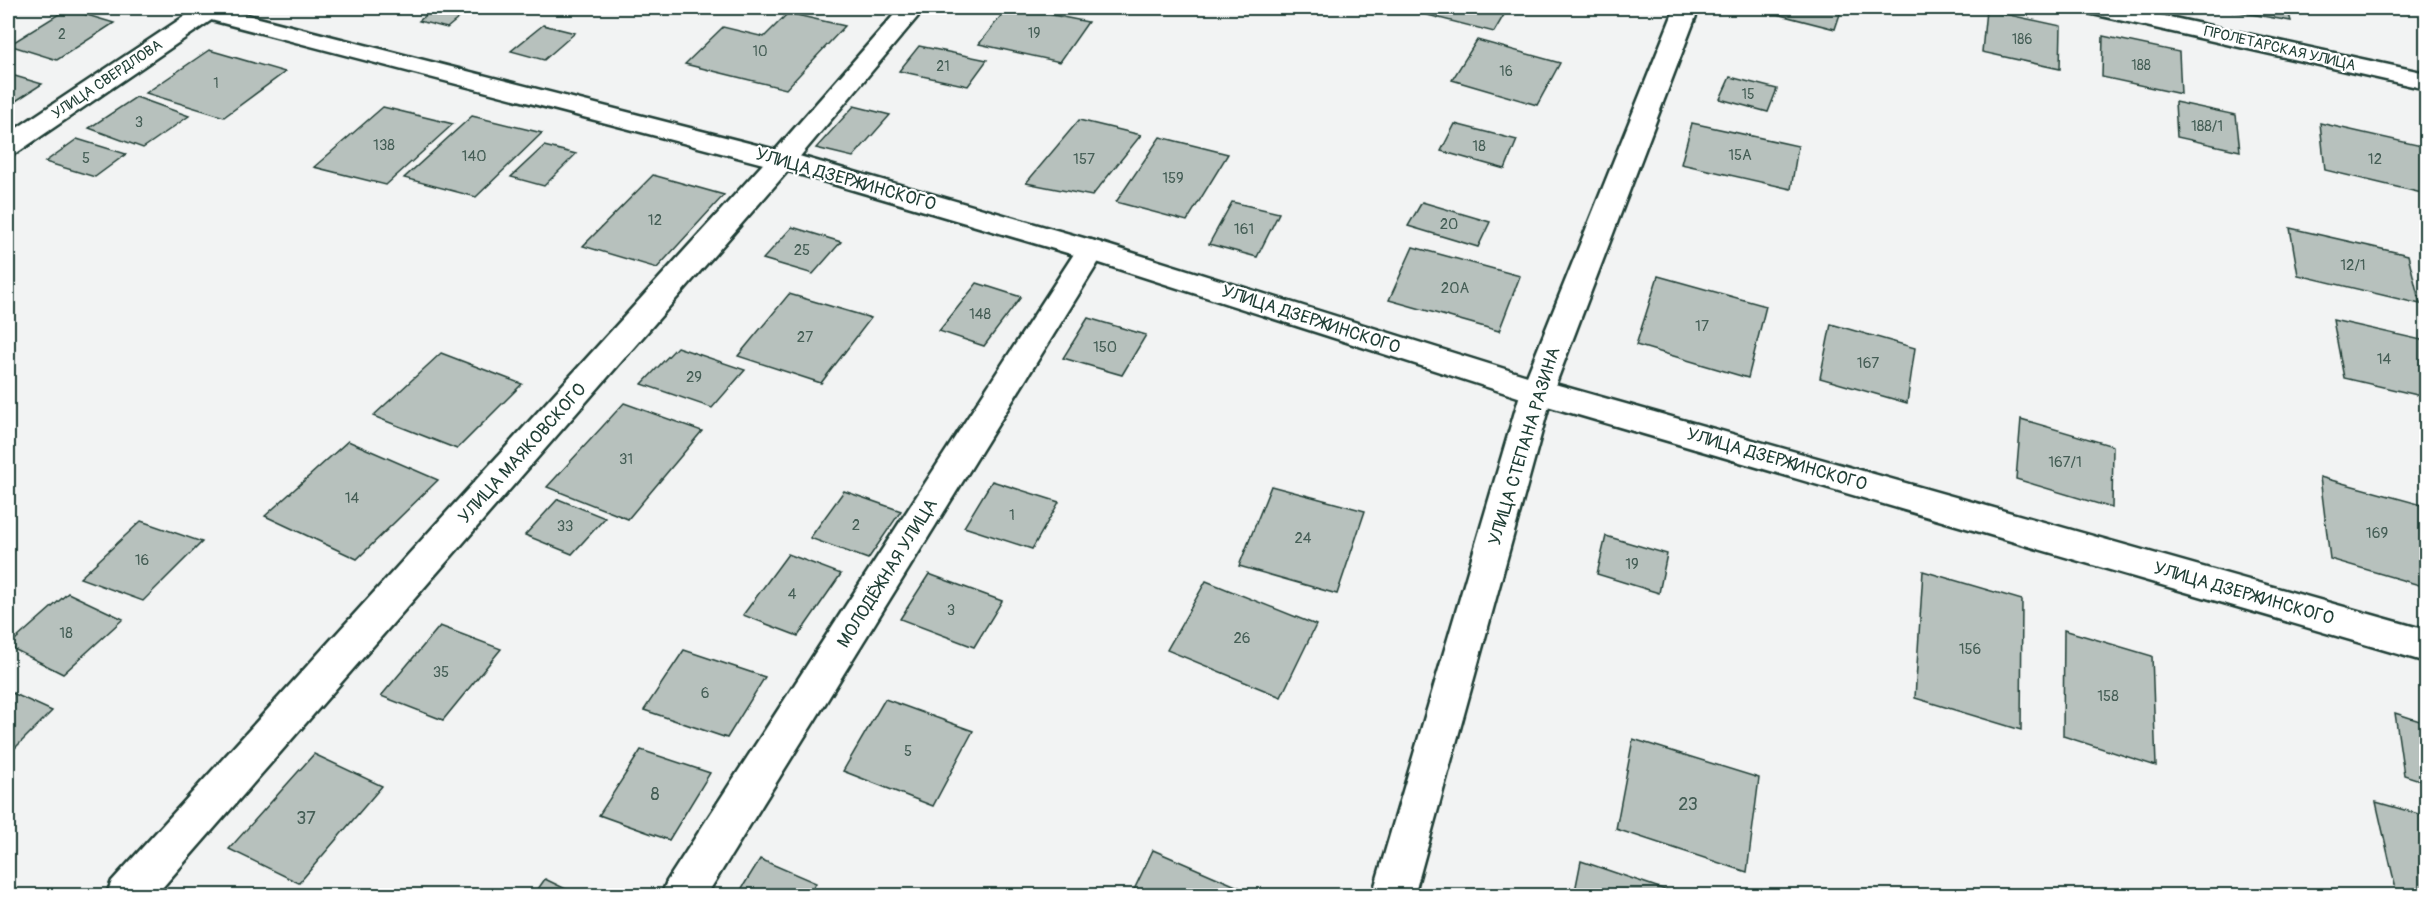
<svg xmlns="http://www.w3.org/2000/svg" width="2434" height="903" viewBox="0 0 2434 903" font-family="Pangolin,sans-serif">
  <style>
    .building { fill: #b7c1bd; stroke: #1f3d34; stroke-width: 1.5 }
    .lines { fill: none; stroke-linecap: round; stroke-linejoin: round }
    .minor-casing { stroke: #1f3d34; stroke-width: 5 }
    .tertiary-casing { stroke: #1f3d34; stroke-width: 5 }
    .minor { fill: #fff; fill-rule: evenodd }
    .tertiary { fill: #fff; fill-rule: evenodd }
    .labels { text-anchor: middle; stroke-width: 4.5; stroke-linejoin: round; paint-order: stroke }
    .far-number-label { font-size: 14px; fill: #455e56 }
    .far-street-label { font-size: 15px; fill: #1f3d34; stroke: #fff }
    .number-label { font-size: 15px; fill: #455e56 }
    .street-label { font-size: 18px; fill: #1f3d34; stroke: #fff }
    .near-number-label { font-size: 18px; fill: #455e56 }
  </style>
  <rect width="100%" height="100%" fill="#f2f3f3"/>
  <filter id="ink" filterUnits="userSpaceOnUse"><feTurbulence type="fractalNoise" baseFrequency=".0167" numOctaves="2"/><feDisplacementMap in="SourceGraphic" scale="12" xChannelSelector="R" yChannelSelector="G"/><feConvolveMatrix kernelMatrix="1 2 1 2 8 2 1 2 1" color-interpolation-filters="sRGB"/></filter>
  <g filter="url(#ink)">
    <g class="building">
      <path d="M435,8H471L447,28L419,21Z"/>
      <path d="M1007,8H1017L1088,22L1060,62L979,44Z"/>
      <path d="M1400,8H1508L1494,32Z"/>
      <path d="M1753,8H1842L1835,29Z"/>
      <path d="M2216,8H2287L2291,21Z"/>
      <path d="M67,9L114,23L57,60L9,45Z"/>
      <path d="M1986,10L2061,26L2060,69L1982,52Z"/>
      <path d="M788,13L845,26L786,89L685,64L723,27L764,37Z"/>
      <path d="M543,25L575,33L544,60L511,51Z"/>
      <path d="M2103,36L2179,52L2181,94L2102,77Z"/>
      <path d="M1477,40L1560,63L1537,105L1452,80Z"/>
      <path d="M919,46L987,60L968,86L899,71Z"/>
      <path d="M209,50L285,72L224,117L146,93Z"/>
      <path d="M8,74L42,84L8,106Z"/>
      <path d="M1730,77L1777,89L1768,112L1720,99Z"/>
      <path d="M136,97L189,116L143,148L89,128Z"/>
      <path d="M2175,102L2236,115L2240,151L2177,137Z"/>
      <path d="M854,106L890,115L853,157L816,148Z"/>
      <path d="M383,107L453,124L386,185L314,167Z"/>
      <path d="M472,116L542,133L476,197L404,178Z"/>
      <path d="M1079,120L1141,135L1092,196L1026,183Z"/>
      <path d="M1692,123L1798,146L1791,189L1681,164Z"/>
      <path d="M2320,123L2426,147V194L2325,170Z"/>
      <path d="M1455,124L1517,140L1505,169L1441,151Z"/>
      <path d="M1160,137L1228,154L1187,221L1116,202Z"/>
      <path d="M77,139L126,154L95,177L45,162Z"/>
      <path d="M544,146L576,154L544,186L511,177Z"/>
      <path d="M653,175L724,195L657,268L583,246Z"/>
      <path d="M1232,202L1279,213L1257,257L1209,244Z"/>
      <path d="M1422,202L1490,222L1478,247L1408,226Z"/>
      <path d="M792,227L841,242L813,274L763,259Z"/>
      <path d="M2290,228L2408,255L2420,304L2298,275Z"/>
      <path d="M1413,247L1520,276L1499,331L1389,300Z"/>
      <path d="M1658,276L1766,306L1748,378L1636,345Z"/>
      <path d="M977,283L1021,297L984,346L939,331Z"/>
      <path d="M789,294L871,318L821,383L738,356Z"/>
      <path d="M1088,318L1146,335L1122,375L1063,358Z"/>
      <path d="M2333,320L2426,341V397L2344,378Z"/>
      <path d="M1831,324L1915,348L1907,403L1820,378Z"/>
      <path d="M677,347L745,370L712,408L642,384Z"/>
      <path d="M441,353L522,384L457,449L373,416Z"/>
      <path d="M624,403L702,431L628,519L547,487Z"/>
      <path d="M2021,419L2113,446L2112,508L2016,479Z"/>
      <path d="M348,441L438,480L357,559L265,516Z"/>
      <path d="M2320,477L2426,506V587L2330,559Z"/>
      <path d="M992,481L1059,502L1032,549L964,527Z"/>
      <path d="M1271,486L1365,511L1337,594L1239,566Z"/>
      <path d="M844,491L901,511L868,559L810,538Z"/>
      <path d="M558,499L605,518L572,554L525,535Z"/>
      <path d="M141,521L202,542L143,601L80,578Z"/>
      <path d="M1606,536L1667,554L1659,593L1597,574Z"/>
      <path d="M788,554L841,574L798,636L743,615Z"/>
      <path d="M1923,571L2022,600L2021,730L1915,698Z"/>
      <path d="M929,574L1002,601L974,647L900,619Z"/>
      <path d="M1206,581L1316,625L1281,697L1167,650Z"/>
      <path d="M68,593L123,619L63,674L8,646Z"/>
      <path d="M440,626L501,649L443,720L381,696Z"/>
      <path d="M2064,630L2152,656L2156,766L2063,736Z"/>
      <path d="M684,650L765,677L727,738L644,710Z"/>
      <path d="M8,691L52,711L8,755Z"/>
      <path d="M885,699L973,731L933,806L843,771Z"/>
      <path d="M2395,713L2426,723V782L2404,775Z"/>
      <path d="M1633,739L1759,778L1747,872L1616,829Z"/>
      <path d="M641,750L710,773L669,840L599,815Z"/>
      <path d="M314,754L382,786L299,883L229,849Z"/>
      <path d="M2376,802L2426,816V896L2397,894Z"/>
      <path d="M1153,850L1259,896H1131Z"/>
      <path d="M760,859L816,883L809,896H737Z"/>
      <path d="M1581,861L1683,896H1574Z"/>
      <path d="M545,879L580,896H533Z"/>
    </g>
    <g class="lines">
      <g class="minor-casing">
        <g id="minor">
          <path d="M197,8H216L219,12L216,17L18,152L8,155V134Z"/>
          <path d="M900,8H925L792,166L155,896H106L112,881L772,154Z"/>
          <path d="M1675,8H1699L1553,391L1414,896H1372L1521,391Z"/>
          <path d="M2085,8H2128L2426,73V89L2097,15L2088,13Z"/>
          <path d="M1091,240L1101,243L1106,250L706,896H661L667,881L1081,243Z"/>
        </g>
      </g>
      <g class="tertiary-casing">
        <path id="tertiary" d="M181,8H220L792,154L1101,243L1537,379L2426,630V662L1537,403L1081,257L775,167L184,13Z"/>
      </g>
      <use href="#minor" class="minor"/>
      <use href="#tertiary" class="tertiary"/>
    </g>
  </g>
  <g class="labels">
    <g class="far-number-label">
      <text x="1034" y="38">19</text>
      <text x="62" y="39">2</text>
      <text x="2022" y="44">186</text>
      <text x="760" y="56">10</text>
      <text x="2141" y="70">188</text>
      <text x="943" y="71">21</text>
      <text x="1506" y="76">16</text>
      <text x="216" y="88">1</text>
      <text x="1748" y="99">15</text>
    </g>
    <g class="far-street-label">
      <text transform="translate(2280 48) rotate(13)" y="5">ПРОЛЕТАРСКАЯ УЛИЦА</text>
      <text transform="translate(107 79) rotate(-34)" y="5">УЛИЦА СВЕРДЛОВА</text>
    </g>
    <g class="number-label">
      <text x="139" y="127">3</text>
      <text x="2207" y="131">188/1</text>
      <text x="384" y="150">138</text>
      <text x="1479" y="151">18</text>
      <text x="1740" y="160">15А</text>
      <text x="474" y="161">140</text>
      <text x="86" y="163">5</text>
      <text x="1084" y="164">157</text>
      <text x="2375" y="164">12</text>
      <text x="1173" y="183">159</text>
      <text x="655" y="225">12</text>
      <text x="1449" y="229">20</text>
      <text x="1244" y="234">161</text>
      <text x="802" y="255">25</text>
      <text x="2353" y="270">12/1</text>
      <text x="1455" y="293">20А</text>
      <text x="980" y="319">148</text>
      <text x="1702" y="331">17</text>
      <text x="805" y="342">27</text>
      <text x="1105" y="352">150</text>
      <text x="2384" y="364">14</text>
      <text x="1868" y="368">167</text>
      <text x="694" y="382">29</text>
      <text x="626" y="464">31</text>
      <text x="2065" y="467">167/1</text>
      <text x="352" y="503">14</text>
      <text x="1012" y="520">1</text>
      <text x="856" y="530">2</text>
      <text x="565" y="531">33</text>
      <text x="2377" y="538">169</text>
      <text x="1303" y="543">24</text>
      <text x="142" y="565">16</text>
      <text x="1632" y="569">19</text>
      <text x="792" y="599">4</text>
      <text x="951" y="615">3</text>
      <text x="66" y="638">18</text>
      <text x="1242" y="643">26</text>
      <text x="1970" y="654">156</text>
      <text x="441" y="677">35</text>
      <text x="705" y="698">6</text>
      <text x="2108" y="701">158</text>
      <text x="908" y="756">5</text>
    </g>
    <g class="street-label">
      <text transform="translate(846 179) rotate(16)" y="6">УЛИЦА ДЗЕРЖИНСКОГО</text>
      <text transform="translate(1311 319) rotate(18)" y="6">УЛИЦА ДЗЕРЖИНСКОГО</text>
      <text transform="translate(1524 446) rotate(-73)" y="6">УЛИЦА СТЕПАНА РАЗИНА</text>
      <text transform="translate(522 453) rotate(-48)" y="6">УЛИЦА МАЯКОВСКОГО</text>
      <text transform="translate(1777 459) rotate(16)" y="6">УЛИЦА ДЗЕРЖИНСКОГО</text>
      <text transform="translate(887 573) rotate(-58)" y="6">МОЛОДЁЖНАЯ УЛИЦА</text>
      <text transform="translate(2244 593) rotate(16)" y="6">УЛИЦА ДЗЕРЖИНСКОГО</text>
    </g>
    <g class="near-number-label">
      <text x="655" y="800">8</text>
      <text x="1688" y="810">23</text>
      <text x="306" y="824">37</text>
    </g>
  </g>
  <rect width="2434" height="903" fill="none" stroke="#fff" stroke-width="30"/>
  <rect x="15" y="15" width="2404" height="873" fill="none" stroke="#1f3d34" stroke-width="2" filter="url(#ink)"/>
</svg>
